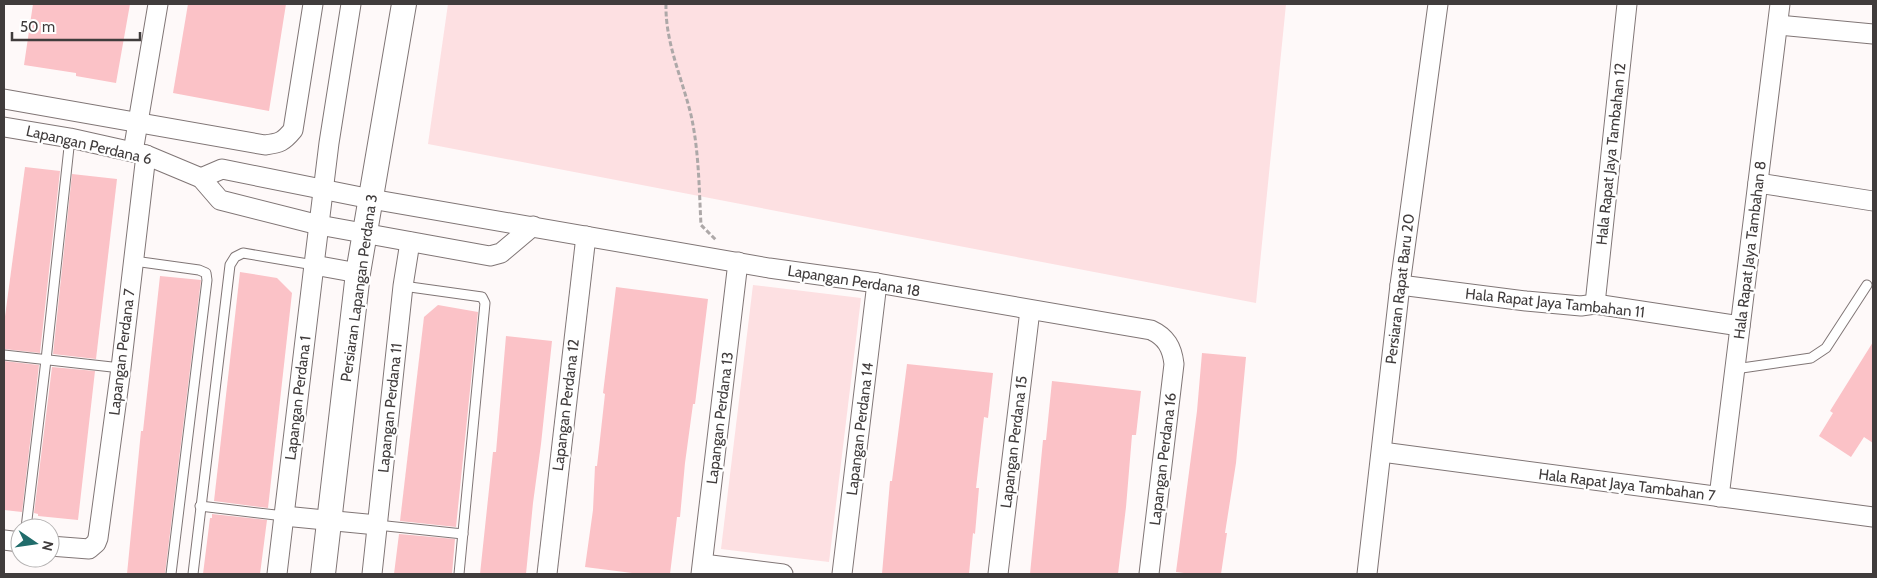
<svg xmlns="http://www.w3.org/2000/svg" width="1877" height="578" viewBox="0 0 1877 578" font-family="Cabin,sans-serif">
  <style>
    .green { fill: #fde0e2 }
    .building { fill: #fbc2c7 }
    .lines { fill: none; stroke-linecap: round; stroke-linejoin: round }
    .service-casing { stroke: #807676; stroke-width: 11 }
    .minor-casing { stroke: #807676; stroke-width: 21 }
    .tertiary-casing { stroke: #807676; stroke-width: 26 }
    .path { stroke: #ada8a8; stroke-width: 3; stroke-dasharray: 5 2.5; stroke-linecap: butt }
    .service { stroke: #fff; stroke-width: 9 }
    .minor { stroke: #fff; stroke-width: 19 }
    .tertiary { stroke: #fff; stroke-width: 24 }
    .labels { text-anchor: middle; stroke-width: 4.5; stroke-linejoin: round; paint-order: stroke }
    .street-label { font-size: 15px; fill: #403c3c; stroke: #fff }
  </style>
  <rect width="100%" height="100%" fill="#fef9f9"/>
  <g class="green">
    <path d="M448,4H1286L1256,303L428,144Z"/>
    <path d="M753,285L861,298L829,562L721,549Z"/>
  </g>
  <g class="building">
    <path d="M33,4H130L116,83L76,76V73L24,65Z"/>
    <path d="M188,4H286L269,111L173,93Z"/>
    <path d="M25,167L60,171L40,353L4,349V324Z"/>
    <path d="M72,174L117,179L96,359L53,354Z"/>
    <path d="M240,272L277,278L292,293L268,508L214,501Z"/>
    <path d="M160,276L201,280L165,574H127L141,431H143Z"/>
    <path d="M616,287L708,299L695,404H693L685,463L680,517H677L670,574H640L585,567L593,510L595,466H597L605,394L603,393Z"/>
    <path d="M438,305L478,312L456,527L400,521L424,317Z"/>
    <path d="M506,336L552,341L541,444L533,503L526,574H480L493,452H496Z"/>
    <path d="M1873,342V443L1864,437L1851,457L1819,436L1833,413L1830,411Z"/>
    <path d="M1202,353L1246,357L1236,463L1225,533H1227L1221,574H1192L1176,572L1197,411Z"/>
    <path d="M4,361L39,365L22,512L4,510Z"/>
    <path d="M907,364L993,373L988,418L984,417L976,488H979L975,534L973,533L969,574H882L890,481H892Z"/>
    <path d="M52,367L95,371L78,520L38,516V514L34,513Z"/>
    <path d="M1052,381L1141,391L1136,435H1132L1126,507L1118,574H1030L1043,440H1046Z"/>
    <path d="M212,514L267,520L260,574H203L210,518H212Z"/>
    <path d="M399,534L455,539L452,574H394Z"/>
  </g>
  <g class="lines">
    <g class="service-casing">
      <g id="service">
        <path d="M134,261L199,270L206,273L207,280L171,574"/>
        <path d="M403,286L482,297L485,303L459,574"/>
        <path d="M4,355L121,368"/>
        <path d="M1735,369L1811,358L1826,348L1867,285"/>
        <path d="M200,506L284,516"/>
        <path d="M377,525L463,534"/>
        <path d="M26,528L46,360L70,138"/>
        <path d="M193,574L230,265L235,257L243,253L314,265"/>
      </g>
    </g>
    <g class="minor-casing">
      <g id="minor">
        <path d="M1778,25L1873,34"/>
        <path d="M4,99L265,145C280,143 283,142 293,130L313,4"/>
        <path d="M4,127L70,138L146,155L201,178L220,200L319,225L490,256L501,253L533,226"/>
        <path d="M133,152L158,4"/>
        <path d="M201,178L222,169L371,199L769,268L877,283L1151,330C1166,337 1172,347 1174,364L1149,574"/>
        <path d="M1758,183L1873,201"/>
        <path d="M314,265L329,143L351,4"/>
        <path d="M1400,285L1526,301L1581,306L1595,304L1740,326"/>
        <path d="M1595,304L1627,4"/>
        <path d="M1382,452L1873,517"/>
        <path d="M1719,497L1780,4"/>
        <path d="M284,516L377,525"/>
        <path d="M4,540L20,542"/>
        <path d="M50,546L89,549L96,543L98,538L121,368L146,155"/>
        <path d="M703,564L783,574"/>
        <path d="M277,574L314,265L358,273"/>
        <path d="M372,574L403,286L410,242"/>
        <path d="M547,574L586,236"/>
        <path d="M701,574L738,262"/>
        <path d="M842,574L877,283"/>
        <path d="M998,574L1030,310"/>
        <path d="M1367,574L1400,285L1438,4"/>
      </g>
    </g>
    <g class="tertiary-casing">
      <path id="tertiary" d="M323,574L358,273L404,4"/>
    </g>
    <path class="path" d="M666,4C665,42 682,78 691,115C699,151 699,188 701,225L716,240"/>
    <use href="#service" class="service"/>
    <use href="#minor" class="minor"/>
    <use href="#tertiary" class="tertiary"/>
  </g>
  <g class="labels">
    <g class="street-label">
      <text transform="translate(89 145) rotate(13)" y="5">Lapangan Perdana 6</text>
      <text transform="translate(1611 154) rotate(-84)" y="5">Hala Rapat Jaya Tambahan 12</text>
      <text transform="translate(1750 250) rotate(-83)" y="5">Hala Rapat Jaya Tambahan 8</text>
      <text transform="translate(854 281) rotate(9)" y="5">Lapangan Perdana 18</text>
      <text transform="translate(359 288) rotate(-82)" y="5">Persiaran Lapangan Perdana 3</text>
      <text transform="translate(1400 289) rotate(-83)" y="5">Persiaran Rapat Baru 20</text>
      <text transform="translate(1555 303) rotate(6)" y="5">Hala Rapat Jaya Tambahan 11</text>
      <text transform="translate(122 352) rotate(-83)" y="5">Lapangan Perdana 7</text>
      <text transform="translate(298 398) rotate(-83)" y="5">Lapangan Perdana 1</text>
      <text transform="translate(566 405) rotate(-83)" y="5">Lapangan Perdana 12</text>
      <text transform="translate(390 408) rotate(-84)" y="5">Lapangan Perdana 11</text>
      <text transform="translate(720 418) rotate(-83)" y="5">Lapangan Perdana 13</text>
      <text transform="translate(860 429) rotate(-83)" y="5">Lapangan Perdana 14</text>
      <text transform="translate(1014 442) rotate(-83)" y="5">Lapangan Perdana 15</text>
      <text transform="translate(1163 459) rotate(-83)" y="5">Lapangan Perdana 16</text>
      <text transform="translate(1627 485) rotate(7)" y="5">Hala Rapat Jaya Tambahan 7</text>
    </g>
  </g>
  <rect width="1877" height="578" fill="none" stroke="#403c3c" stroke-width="10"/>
  <g transform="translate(35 543) rotate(103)"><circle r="24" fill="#ffffff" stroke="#b3b1b1"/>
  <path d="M0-4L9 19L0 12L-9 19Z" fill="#206c6b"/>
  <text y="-8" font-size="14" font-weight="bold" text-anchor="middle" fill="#403c3c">N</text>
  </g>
  <path d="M12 32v8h128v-8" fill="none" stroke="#403c3c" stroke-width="2.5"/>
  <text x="20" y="32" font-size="15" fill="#403c3c" stroke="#ffffff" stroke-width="4" paint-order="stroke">50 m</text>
</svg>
